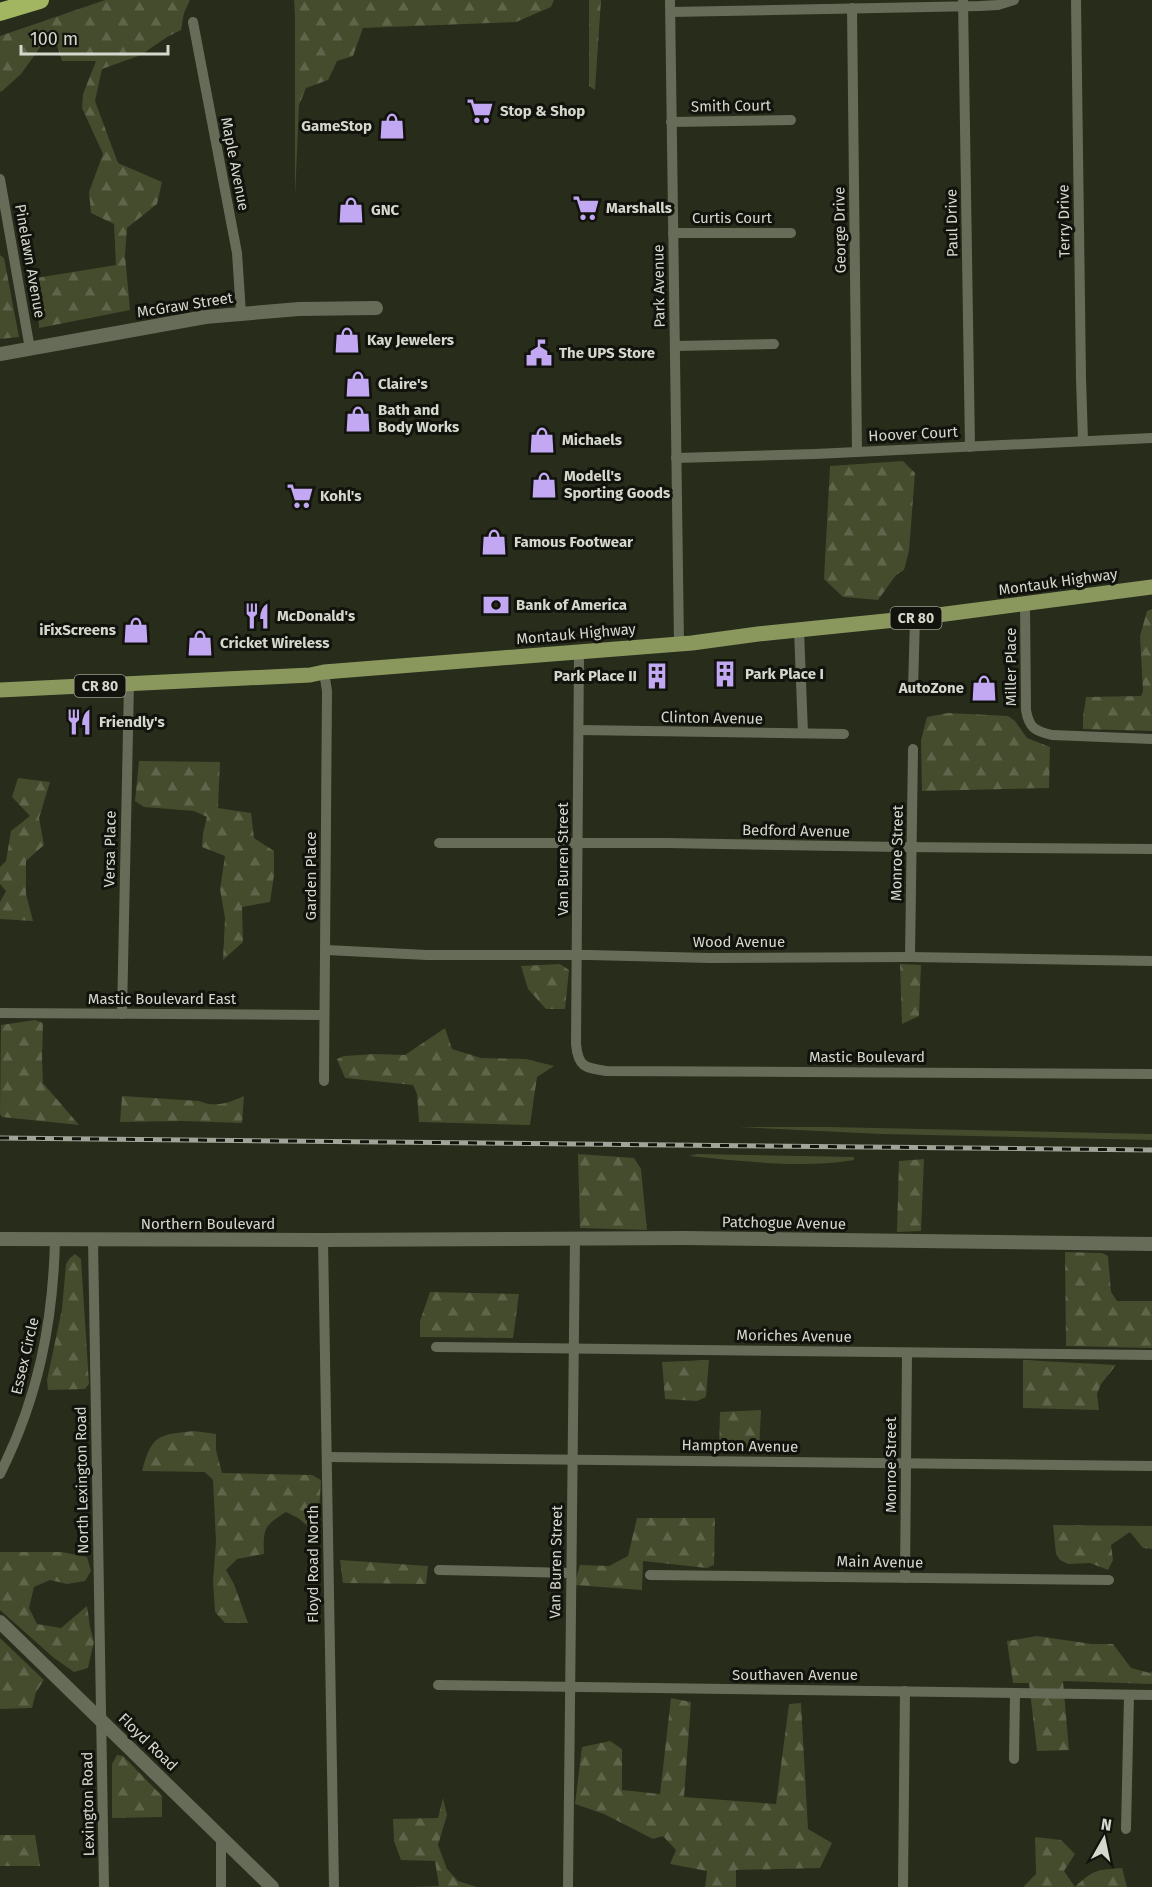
<svg xmlns="http://www.w3.org/2000/svg" width="1152" height="1887" viewBox="0 0 1152 1887" font-family="'Fira Sans',sans-serif">
  <style>
    .green { fill: #444c2d }
    .forest { fill: url(#forest-firs) }
    .lines { fill: none; stroke-linecap: round; stroke-linejoin: round }
    .minor { stroke: #666c58; stroke-width: 10 }
    .tertiary { stroke: #666c58; stroke-width: 14 }
    .primary { stroke: #8a985e; stroke-width: 15 }
    .motorway { stroke: #a2b662; stroke-width: 18 }
    .rail-casing { stroke: #a1a598; stroke-width: 5 }
    .rail { stroke: #11130c; stroke-width: 3; stroke-dasharray: 9; stroke-linecap: butt }
    .labels { text-anchor: middle; stroke-width: 6; stroke-linejoin: round; paint-order: stroke }
    .shield { fill: #11130c; stroke: #9a9d93; stroke-width: 1.5 }
    .shield-label { font-size: 14px; font-weight: bold; fill: #d5d8cd }
    .street-label { font-size: 15px; fill: #d5d8cd; stroke: #11130c }
    .poi-label { font-size: 15px; font-weight: bold; fill: #d5d8cd; stroke: #11130c; text-anchor: start }
  </style>
  <defs>
    <pattern id="forest-firs" width="22" height="20" patternUnits="userSpaceOnUse" patternTransform="scale(1.5)"><rect width="22" height="20" fill="#444c2d"/><path d="M5 1l3.5 6h-7zM16 11l3.5 6h-7z" fill="#5e654a"/></pattern>
  </defs>
  <rect width="100%" height="100%" fill="#272c1b"/>
  <g class="green">
    <path d="M738,1127H829L1152,1134V1140L881,1134Z"/>
    <path d="M697,1154L854,1157V1160C801,1169 742,1161 689,1156Z"/>
  </g>
  <g class="forest">
    <path d="M105,0H190L184,13L181,30L167,37L141,55L102,69L95,101L118,163L162,182L157,204L127,228L125,255L130,310L39,328L36,278L116,265L114,224L91,213L89,192L103,154L82,108L83,94L96,61H62L55,39L44,42L21,74L1,92L0,91V36Z"/>
    <path d="M294,0H554L551,7L516,22L363,28L353,56L337,61L328,80L306,88L299,105L295,197V18Z"/>
    <path d="M589,0H601L595,90L589,86Z"/>
    <path d="M0,255L4,258L19,337L0,339Z"/>
    <path d="M903,461L915,473L909,551L904,570L896,575L878,600L843,597L824,579L830,466Z"/>
    <path d="M1152,609V731L1083,729V717L1086,697L1141,696L1143,691L1140,636L1147,611Z"/>
    <path d="M948,713L1008,716L1015,721L1027,738L1050,747L1049,788L922,791L921,740L927,717Z"/>
    <path d="M139,761L220,762L218,808L251,813L254,838L274,851V875L270,902L242,907L243,942L223,960L225,918L220,889L225,856L202,847L203,833L207,817L194,811L144,807L135,801Z"/>
    <path d="M18,778L50,782L39,818L44,845L26,861V894L33,921L0,919V902L6,891L0,884V867L6,861L11,831L30,816L12,797Z"/>
    <path d="M560,964L569,970L565,1009H546L528,989L521,966Z"/>
    <path d="M900,964L921,965L919,1016L902,1024Z"/>
    <path d="M35,1020L43,1023L42,1058L43,1083L79,1125L2,1117L0,1114L1,1025Z"/>
    <path d="M445,1028L452,1049L481,1058L526,1059L554,1066L537,1077L530,1125L419,1122L417,1094L413,1085L345,1078L337,1059L344,1056L375,1054L405,1055Z"/>
    <path d="M122,1096L199,1101C215,1108 228,1103 244,1096L242,1123L182,1121L120,1122Z"/>
    <path d="M578,1154L634,1158L641,1169L647,1230L580,1228Z"/>
    <path d="M924,1159L921,1231L897,1232L899,1161Z"/>
    <path d="M1065,1252L1102,1253L1108,1256L1111,1292L1117,1301H1152V1348L1066,1346Z"/>
    <path d="M75,1254L81,1259L89,1384L85,1389L48,1390L47,1380L62,1309L66,1264L70,1258Z"/>
    <path d="M430,1292L519,1294L513,1338L420,1337V1321Z"/>
    <path d="M709,1360L706,1397L697,1401L665,1399L662,1362Z"/>
    <path d="M1023,1360L1116,1365L1101,1384L1097,1394L1099,1410L1023,1408Z"/>
    <path d="M761,1410L759,1452H719L720,1412Z"/>
    <path d="M194,1431L216,1434V1450L222,1473L312,1475L321,1480L318,1529L314,1531L298,1518L286,1512C264,1526 263,1528 264,1554L237,1559L226,1570L234,1584L248,1623H225L215,1612L213,1581L216,1542L213,1480L205,1472L142,1471C152,1434 158,1435 194,1431Z"/>
    <path d="M637,1518H715L714,1565L707,1568L643,1561L642,1590L574,1585L580,1565L609,1566L628,1556Z"/>
    <path d="M1053,1525L1152,1526V1549L1143,1548L1130,1532L1111,1545L1113,1560L1108,1570L1090,1563L1068,1564L1060,1560L1056,1554Z"/>
    <path d="M0,1552H62L87,1557L91,1571L85,1581L67,1584L50,1580L34,1587L29,1608L37,1624L61,1628L87,1606L90,1627L94,1642L88,1668L74,1672L54,1658L0,1610Z"/>
    <path d="M340,1560L428,1566L426,1584L343,1583Z"/>
    <path d="M1037,1636L1092,1644H1113L1131,1668L1150,1673L1152,1671V1684L1063,1681L1069,1750L1037,1751L1029,1683H1013L1007,1641Z"/>
    <path d="M0,1638L44,1680L36,1692L32,1708L0,1709Z"/>
    <path d="M671,1698L691,1702L684,1797L776,1804L789,1704L801,1703L808,1829L832,1843L820,1868L736,1870V1887H705L707,1871L670,1864L676,1850L663,1836L653,1839L604,1814L575,1804L582,1747L610,1741L622,1749V1790L660,1794Z"/>
    <path d="M117,1755L123,1756L162,1796V1817L112,1818V1764Z"/>
    <path d="M443,1798L447,1815L438,1845L447,1869L458,1881L477,1887H408L439,1886L435,1861L401,1860L394,1841L393,1819L438,1818Z"/>
    <path d="M0,1835H35L40,1866H0Z"/>
    <path d="M1035,1837L1061,1840L1075,1854L1064,1871L1075,1887H1023L1036,1874Z"/>
    <path d="M1122,1868L1127,1887H1075C1094,1869 1097,1870 1122,1868Z"/>
  </g>
  <g class="lines">
    <g class="minor">
      <path d="M670,0L679,643"/>
      <path d="M963,0L970,447"/>
      <path d="M1076,0L1081,378L1083,441"/>
      <path d="M852,8L857,452"/>
      <path d="M671,12L980,6L998,5L1014,0"/>
      <path d="M193,22L237,253L241,313"/>
      <path d="M671,122L791,120"/>
      <path d="M0,179L30,349"/>
      <path d="M673,233H791"/>
      <path d="M675,346L774,344"/>
      <path d="M676,458L815,454L1152,438"/>
      <path d="M1025,605L1026,710C1029,728 1035,731 1052,735L1152,739"/>
      <path d="M799,630L803,733"/>
      <path d="M579,652L576,1044C578,1067 585,1068 606,1071L1152,1074"/>
      <path d="M913,689L915,618"/>
      <path d="M579,730L844,734"/>
      <path d="M439,843H667L900,847L1152,849"/>
      <path d="M326,950L427,955H589L710,958L910,957L1152,961"/>
      <path d="M910,957L913,749"/>
      <path d="M0,1013L323,1015"/>
      <path d="M122,1014L129,684"/>
      <path d="M324,1081L327,691L324,672"/>
      <path d="M93,1240L104,1887"/>
      <path d="M323,1240C328,1456 329,1671 334,1887"/>
      <path d="M436,1347L1152,1355"/>
      <path d="M328,1457L1152,1466"/>
      <path d="M0,1474C38,1398 53,1324 55,1240"/>
      <path d="M439,1570L571,1573"/>
      <path d="M650,1575L1109,1580"/>
      <path d="M905,1578L907,1353"/>
      <path d="M438,1685L1152,1695"/>
      <path d="M1014,1759L1015,1694"/>
      <path d="M1126,1829L1129,1695"/>
      <path d="M221,1836V1887"/>
      <path d="M568,1887L575,1238"/>
      <path d="M903,1887L905,1691"/>
    </g>
    <g class="tertiary">
      <path d="M0,354L205,317L299,309L376,308"/>
      <path d="M0,1239L323,1240L685,1238L1152,1244"/>
      <path d="M0,1622L272,1887"/>
    </g>
    <path class="primary" d="M0,690L310,675L324,672L692,643L758,634L915,618L1152,587"/>
    <path class="motorway" d="M0,12L40,0"/>
    <g class="rail-casing">
      <path id="rail" d="M0,1138L1152,1150"/>
    </g>
    <use href="#rail" class="rail"/>
  </g>
  <defs>
    <g id="supermarket-bare" transform="scale(2.07)"><path d="M-6-5.5h2.5l.6 2H6L4.5 2H-2.5L-4.4-4H-6ZM-1.5 3.2a1.3 1.3 0 1 0 .1 0ZM3 3.2a1.3 1.3 0 1 0 .1 0Z" fill="#c2a8f2" stroke="#11130c" stroke-width="2.5" paint-order="stroke"/></g>
    <g id="shop-bare" transform="scale(2.07)"><path d="M-5-2.5h2.3a2.7 3.5 0 0 1 5.4 0H5L5.5 6h-11ZM-1.5-2.5h3a1.5 2.3 0 0 0-3 0Z" fill="#c2a8f2" stroke="#11130c" stroke-width="2.5" paint-order="stroke"/></g>
    <g id="civic-bare" transform="scale(2.07)"><path d="M-.6-6.5H3V-4.5H.6V-3L4-1V1h2V6H-6V1h2V-1L-.6-3ZM-1.2 2.5V6h2.4V2.5Z" fill="#c2a8f2" stroke="#11130c" stroke-width="2.5" paint-order="stroke"/></g>
    <g id="bank-bare" transform="scale(2.07)"><path d="M-6-4H6V4H-6ZM0-2.3a2.3 2.3 0 1 0 0 4.6a2.3 2.3 0 1 0 0-4.6Z" fill="#c2a8f2" stroke="#11130c" stroke-width="2.5" paint-order="stroke"/></g>
    <g id="restaurant-bare" transform="scale(2.07)"><path d="M-5-6h1v4h1v-4h1v4h1v-4h1v5L-1.5 .5V6h-2V.5L-5-1ZM5-6V6H3V1.5H1.5Q1.5-4 5-6Z" fill="#c2a8f2" stroke="#11130c" stroke-width="2.5" paint-order="stroke"/></g>
    <g id="building-bare" transform="scale(2.07)"><path d="M-4-6H4V6H1V3H-1V6H-4ZM-2.5-4.3h1.7v1.8h-1.7ZM.8-4.3h1.7v1.8H.8ZM-2.5-1h1.7V.8h-1.7ZM.8-1h1.7V.8H.8Z" fill="#c2a8f2" stroke="#11130c" stroke-width="2.5" paint-order="stroke"/></g>
  </defs>
  <g fill-rule="evenodd">
    <use href="#supermarket-bare" x="480" y="111"/>
    <use href="#shop-bare" x="392" y="126"/>
    <use href="#supermarket-bare" x="586" y="208"/>
    <use href="#shop-bare" x="351" y="210"/>
    <use href="#shop-bare" x="347" y="340"/>
    <use href="#civic-bare" x="539" y="353"/>
    <use href="#shop-bare" x="358" y="384"/>
    <use href="#shop-bare" x="358" y="419"/>
    <use href="#shop-bare" x="542" y="440"/>
    <use href="#shop-bare" x="544" y="485"/>
    <use href="#supermarket-bare" x="300" y="496"/>
    <use href="#shop-bare" x="494" y="542"/>
    <use href="#bank-bare" x="496" y="605"/>
    <use href="#restaurant-bare" x="257" y="616"/>
    <use href="#shop-bare" x="136" y="630"/>
    <use href="#shop-bare" x="200" y="643"/>
    <use href="#building-bare" x="725" y="674"/>
    <use href="#building-bare" x="657" y="676"/>
    <use href="#shop-bare" x="984" y="688"/>
    <use href="#restaurant-bare" x="79" y="722"/>
  </g>
  <g class="labels">
    <g class="shield">
      <rect x="890.5" y="607" width="51" height="22" rx="4.5"/>
      <rect x="74.5" y="675" width="51" height="22" rx="4.5"/>
    </g>
    <g class="shield-label">
      <text x="916" y="623">CR 80</text>
      <text x="100" y="691">CR 80</text>
    </g>
    <g class="street-label">
      <text transform="translate(731 106) rotate(-1)" y="5">Smith Court</text>
      <text transform="translate(235 164) rotate(79)" y="5">Maple Avenue</text>
      <text x="732" y="223">Curtis Court</text>
      <text transform="translate(1064 221) rotate(-91)" y="5">Terry Drive</text>
      <text transform="translate(952 223) rotate(-91)" y="5">Paul Drive</text>
      <text transform="translate(840 230) rotate(-91)" y="5">George Drive</text>
      <text transform="translate(30 261) rotate(80)" y="5">Pinelawn Avenue</text>
      <text transform="translate(659 286) rotate(-91)" y="5">Park Avenue</text>
      <text transform="translate(185 305) rotate(-9)" y="5">McGraw Street</text>
      <text transform="translate(913 434) rotate(-3)" y="5">Hoover Court</text>
      <text transform="translate(1058 582) rotate(-8)" y="5">Montauk Highway</text>
      <text transform="translate(576 634) rotate(-5)" y="5">Montauk Highway</text>
      <text transform="translate(1011 667) rotate(-90)" y="5">Miller Place</text>
      <text transform="translate(712 718) rotate(1)" y="5">Clinton Avenue</text>
      <text transform="translate(796 831) rotate(1)" y="5">Bedford Avenue</text>
      <text transform="translate(110 849) rotate(-89)" y="5">Versa Place</text>
      <text transform="translate(897 853) rotate(-89)" y="5">Monroe Street</text>
      <text transform="translate(563 859) rotate(-90)" y="5">Van Buren Street</text>
      <text transform="translate(311 876) rotate(-90)" y="5">Garden Place</text>
      <text x="739" y="947">Wood Avenue</text>
      <text x="162" y="1004">Mastic Boulevard East</text>
      <text x="867" y="1062">Mastic Boulevard</text>
      <text transform="translate(784 1223) rotate(1)" y="5">Patchogue Avenue</text>
      <text x="208" y="1229">Northern Boulevard</text>
      <text transform="translate(794 1336) rotate(1)" y="5">Moriches Avenue</text>
      <text transform="translate(25 1356) rotate(-77)" y="5">Essex Circle</text>
      <text transform="translate(740 1446) rotate(1)" y="5">Hampton Avenue</text>
      <text transform="translate(891 1465) rotate(-90)" y="5">Monroe Street</text>
      <text transform="translate(82 1480) rotate(-91)" y="5">North Lexington Road</text>
      <text transform="translate(556 1562) rotate(-89)" y="5">Van Buren Street</text>
      <text transform="translate(880 1562) rotate(1)" y="5">Main Avenue</text>
      <text transform="translate(313 1564) rotate(-90)" y="5">Floyd Road North</text>
      <text x="795" y="1680">Southaven Avenue</text>
      <text transform="translate(148 1742) rotate(44)" y="5">Floyd Road</text>
      <text transform="translate(88 1804) rotate(-91)" y="5">Lexington Road</text>
    </g>
    <g class="poi-label">
      <text x="500" y="116">Stop &amp; Shop</text>
      <text x="372" y="131" text-anchor="end">GameStop</text>
      <text x="606" y="213">Marshalls</text>
      <text x="371" y="215">GNC</text>
      <text x="367" y="345">Kay Jewelers</text>
      <text x="559" y="358">The UPS Store</text>
      <text x="378" y="389">Claire's</text>
      <text x="378" y="415">Bath and<tspan x="378" dy="17">Body Works</tspan></text>
      <text x="562" y="445">Michaels</text>
      <text x="564" y="481">Modell's<tspan x="564" dy="17">Sporting Goods</tspan></text>
      <text x="320" y="501">Kohl's</text>
      <text x="514" y="547">Famous Footwear</text>
      <text x="516" y="610">Bank of America</text>
      <text x="277" y="621">McDonald's</text>
      <text x="116" y="635" text-anchor="end">iFixScreens</text>
      <text x="220" y="648">Cricket Wireless</text>
      <text x="745" y="679">Park Place I</text>
      <text x="637" y="681" text-anchor="end">Park Place II</text>
      <text x="964" y="693" text-anchor="end">AutoZone</text>
      <text x="99" y="727">Friendly's</text>
    </g>
  </g>
  <g transform="translate(1104 1839) rotate(9)" stroke="#11130c" stroke-width="4.5" paint-order="stroke">
  <path d="M0-4.5L10 22L0 15L-10 22Z" fill="#d5d8cd"/>
  <text y="-9" font-size="16" font-weight="bold" text-anchor="middle" fill="#d5d8cd">N</text>
  </g>
  <path d="M21 45v9h147v-9" fill="none" stroke="#d5d8cd" stroke-width="3"/>
  <text x="30" y="45" font-size="18" fill="#d5d8cd" stroke="#11130c" stroke-width="4.5" paint-order="stroke">100 m</text>
</svg>
